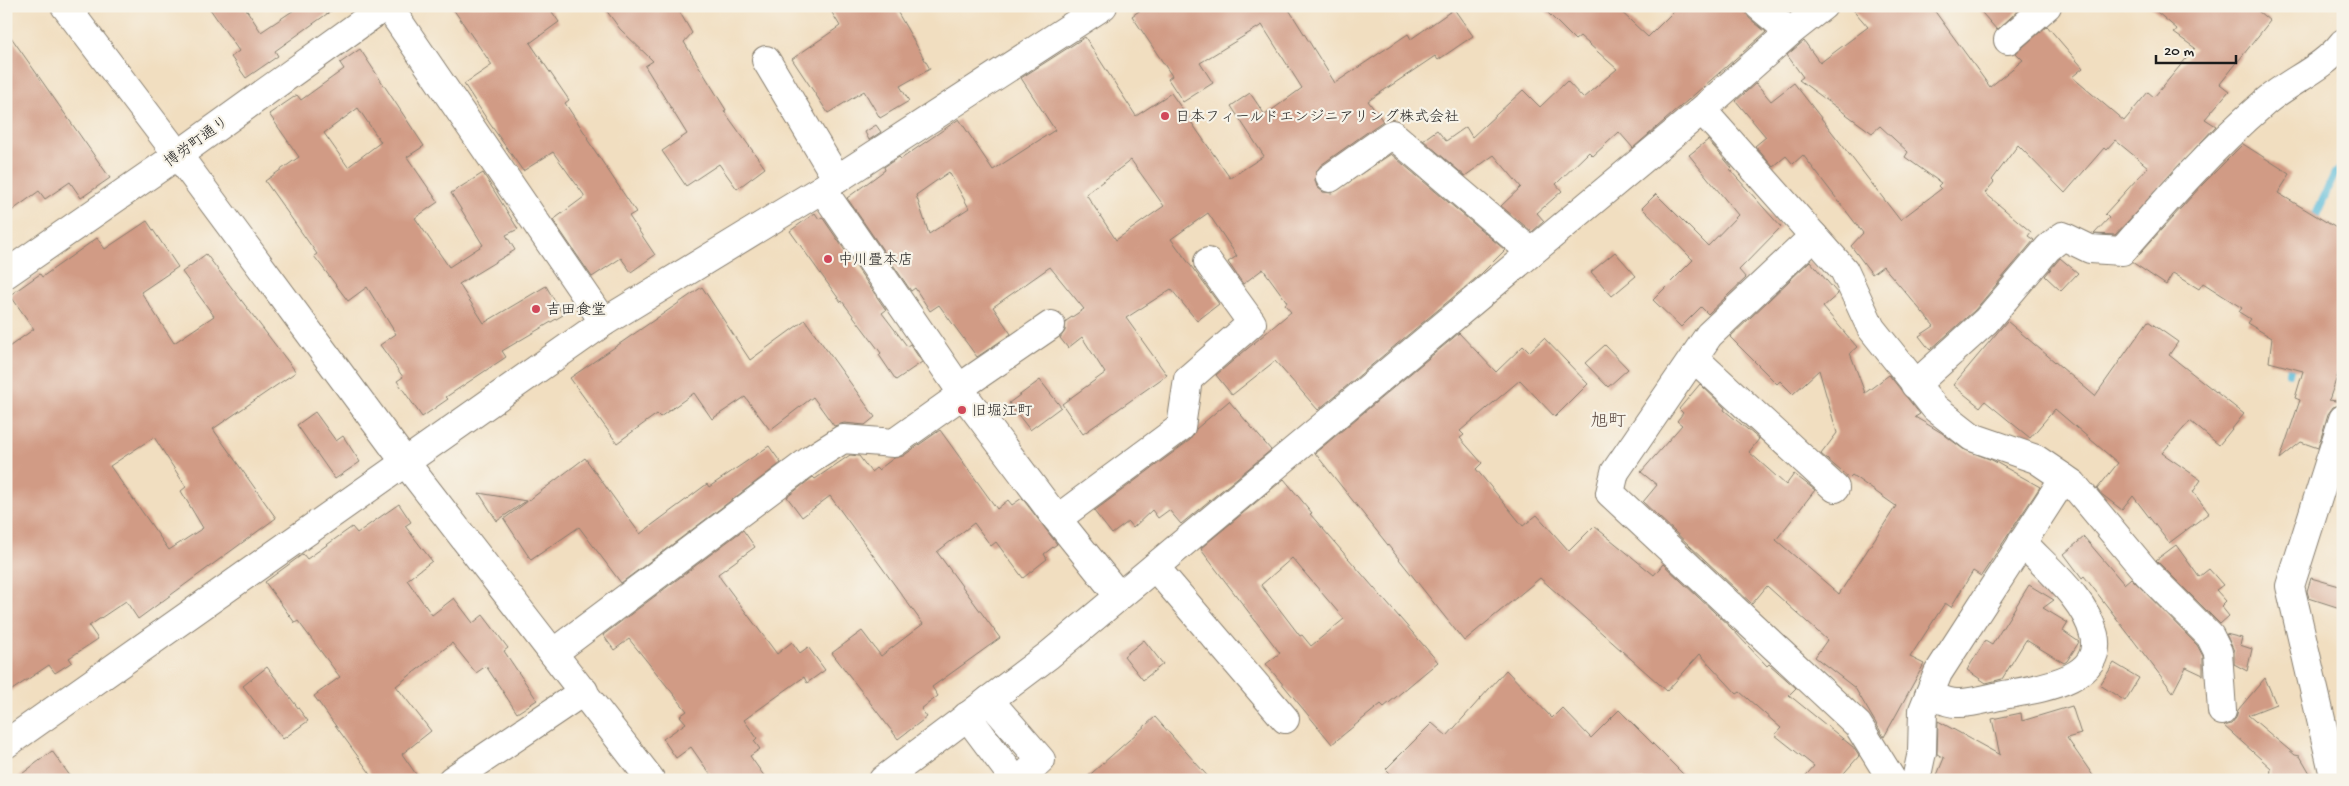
<svg xmlns="http://www.w3.org/2000/svg" width="2349" height="786" viewBox="0 0 2349 786" font-family="'Gochi Hand','Klee One',sans-serif">
  <style>
    .lines { fill: none; stroke-linecap: round; stroke-linejoin: round }
    .stream { stroke: #5cbcda; stroke-width: 8 }
    .building { fill: #d19b85; fill-rule: evenodd }
    .minor-casing { stroke: #867d6e; stroke-width: 30 }
    .minor { stroke: #fff; stroke-width: 28 }
    .poi-dot { fill: #d1495b; stroke: #f7f3e8; stroke-width: 2 }
    .labels { text-anchor: middle; stroke-width: 4.5; stroke-linejoin: round; paint-order: stroke }
    .poi-label { font-size: 15px; fill: #1c1c1c; stroke: #f7f3e8; text-anchor: start }
    .street-label { font-size: 15px; fill: #1c1c1c; stroke: #f7f3e8 }
    .quarter-label { font-size: 18px; fill: #5b4841; stroke: #f7f3e8 }
  </style>
  <rect width="100%" height="100%" fill="#f7f3e8"/>
  <filter id="ink" filterUnits="userSpaceOnUse"><feTurbulence type="fractalNoise" baseFrequency=".02" numOctaves="2"/><feDisplacementMap in="SourceGraphic" scale="10" xChannelSelector="R" yChannelSelector="G"/><feConvolveMatrix kernelMatrix="1 2 1 2 8 2 1 2 1" color-interpolation-filters="sRGB"/></filter>
  <filter id="wash" filterUnits="userSpaceOnUse"><feTurbulence type="fractalNoise" baseFrequency=".0096" numOctaves="4" result="noise"/><feDisplacementMap in="SourceGraphic" scale="20" xChannelSelector="R" yChannelSelector="G"/><feGaussianBlur stdDeviation="1.12" result="paint"/><feColorMatrix in="noise" values="0 0 0 0 0 0 0 0 0 0 0 0 0 0 0 0 0 1.4 0 .05"/><feComposite in="paint" operator="in"/></filter>
  <g filter="url(#wash)">
    <rect width="100%" height="100%" fill="#f1dec0"/>
    <g class="lines">
      <g class="stream">
        <path d="M2312,224L2335,173L2343,167"/>
        <path d="M2289,373L2292,358"/>
      </g>
    </g>
    <g id="blocks">
      <g class="building">
        <path d="M208,6H244L261,32L300,6H338L275,51L278,56L246,78L231,57L239,51Z"/>
        <path d="M451,6H548L559,22L530,43L569,100L565,103L588,138L587,139L636,212L629,216L655,255L631,272L621,258L592,277L553,220L584,197V195L553,152L523,171L490,124L464,84L492,65Z"/>
        <path d="M603,6H676L692,33L684,42L726,110L724,111L765,168L737,189L719,164L686,186L662,151L687,134L645,66L653,61L620,29Z"/>
        <path d="M828,6H894L930,69L900,86L909,101L880,118L864,91L828,113L792,59L840,26Z"/>
        <path d="M1146,6H1292L1288,8L1335,83L1408,34L1411,39L1454,9L1473,36L1438,60L1435,56L1368,101L1383,121L1321,165L1316,172L1315,180L1317,187L1323,192L1332,193L1391,154L1505,250L1481,274L1318,410L1275,361L1232,395L1216,375L1291,312L1285,305L1287,302L1263,269L1243,284L1228,262L1237,256L1208,213L1171,239L1219,304L1197,321L1171,289L1126,318L1167,375L1083,434L1062,404L1105,373L1082,337L1068,348L1060,338L1065,331L1066,321L1084,309L1050,267L993,307L1011,334L977,357L939,305L930,311L915,288L911,291L847,198L885,170L884,167L899,157L901,159L959,119L993,170L1055,130L1021,78L1085,37L1136,116L1171,93L1230,178L1264,156L1231,106L1250,93L1265,115L1302,88L1262,25L1200,63L1213,83L1183,102L1168,79L1172,76L1132,16ZM1131,160L1164,206L1116,240L1086,194ZM949,172L969,208L929,234L916,195Z"/>
        <path d="M1541,6H1615L1648,37L1679,6H1744L1749,18L1766,32L1633,148L1619,132L1593,156L1589,152L1556,184L1562,191L1537,213L1544,221L1532,232L1501,206L1521,187L1494,155L1465,176L1423,140L1437,130L1446,141L1466,127L1472,137L1523,90L1540,107L1567,81L1583,98L1617,69L1580,36L1575,40Z"/>
        <path d="M1850,6H1931L1990,87L2023,60L2016,53L2047,26L2083,68L2072,77L2124,121L2148,92L2154,97L2195,48L2174,33L2177,29L2150,6H2252L2270,21L2220,84L2229,91L2205,119L2216,126L2115,235L2094,234L2109,218L2105,214L2148,167L2115,140L2106,150L2104,148L2065,193L2018,145L1992,180L1994,182L1985,193L2031,232L2028,236L2034,240L1975,310L1930,350L1919,336L1934,326L1883,266L1872,274L1851,246L1863,233L1803,155L1793,164L1786,156L1773,167L1755,146L1766,137L1736,101L1756,83L1771,101L1794,83L1900,220L1941,189L1938,186L1941,183L1905,157L1908,152L1880,126L1872,133L1799,80L1803,77L1787,55L1804,41L1820,63L1868,27Z"/>
        <path d="M1976,6H2023L1997,30Z"/>
        <path d="M6,30L110,178L81,198L70,182L45,199L39,191L6,215Z"/>
        <path d="M360,49L424,146L407,157L438,202L415,218L449,267L483,245L451,193L483,173L518,229L506,235L515,250L459,284L484,323L546,286L563,315L502,351L506,357L446,397L448,399L422,417L397,381L403,377L380,345L396,334L367,287L348,301L314,256L317,254L265,181L299,157L269,114L297,95L301,100L344,69L340,63ZM358,108L381,142L348,167L324,133Z"/>
        <path d="M876,125L881,132L869,140L865,132Z"/>
        <path d="M1708,140L1732,168L1730,170L1781,227L1739,270L1746,278L1708,314L1701,307L1681,327L1653,300L1693,260L1642,208L1656,194L1708,246L1738,215L1689,155Z"/>
        <path d="M2243,144L2290,174L2278,193L2343,232V360L2329,400L2343,402V404L2333,407L2328,414L2318,448L2301,442L2280,459L2300,400L2295,398L2303,371L2269,362L2272,338L2247,323L2250,319L2239,312L2242,308L2203,283L2199,289L2173,273L2166,285L2132,262L2202,185Z"/>
        <path d="M815,213L819,219L822,217L886,310L882,313L907,346L910,344L922,362L896,380L879,355L881,353L842,301L841,302L790,231Z"/>
        <path d="M147,221L178,267L141,292L174,343L214,316L182,272L206,254L296,372L213,429L276,518L138,619L126,601L89,626L98,639L69,658L72,662L55,673L49,665L6,694V349L34,329L10,295L40,274L42,277L97,238L105,249ZM154,437L186,487L181,491L203,528L169,550L110,466Z"/>
        <path d="M1615,252L1636,276L1612,296L1591,272Z"/>
        <path d="M2060,258L2078,273L2061,291L2045,276Z"/>
        <path d="M1810,261L1838,294L1823,307L1857,347L1850,353L1865,393L1889,375L1920,414L1915,417L1942,433L1963,449L1992,460L2040,487L1981,576L1973,571L1951,607L1945,603L1910,657L1924,664L1884,737L1855,688L1815,657L1827,640L1767,586L1752,604L1643,502L1657,485L1641,472L1682,425L1677,421L1683,413L1679,409L1700,384L1725,408L1724,410L1759,439L1749,452L1786,485L1794,474L1815,490L1776,540L1839,594L1896,506L1852,475L1849,478L1821,454L1837,433L1819,370L1793,394L1780,381L1777,384L1730,337Z"/>
        <path d="M702,287L750,360L805,320L875,417L865,425L844,423L834,426L813,397L770,430L745,397L712,419L694,393L660,417L657,414L617,443L570,378Z"/>
        <path d="M2007,321L2095,396L2148,321L2178,342L2169,355L2244,414L2219,445L2190,421L2162,453L2201,480L2193,492L2209,513L2169,543L2133,496L2122,510L2100,493L2097,489L2118,463L2055,409L2030,438L1985,401L1980,407L1953,385Z"/>
        <path d="M1459,333L1496,372L1523,346L1529,352L1544,338L1588,384L1555,417L1520,380L1460,431L1464,435L1460,438L1482,463L1476,469L1523,526L1537,515L1569,551L1594,526L1654,575L1663,564L1731,628L1767,666L1769,664L1796,688L1789,695L1853,747L1859,756L1838,780H1802L1814,766L1775,735L1781,728L1740,692L1737,694L1700,654L1667,691L1540,578L1464,641L1315,453Z"/>
        <path d="M1605,345L1628,369L1608,387L1585,363Z"/>
        <path d="M1040,380L1061,407L1030,430L1009,403Z"/>
        <path d="M1229,401L1271,450L1181,524L1169,510L1158,518L1152,510L1133,528L1128,522L1112,534L1094,511L1190,440L1196,429Z"/>
        <path d="M315,412L336,441L343,436L360,462L335,479L297,425Z"/>
        <path d="M940,430L997,509L1008,500L1012,505L1022,498L1057,544L1044,554L1047,559L1023,578L996,542L991,546L974,523L937,552L1000,638L932,687L938,696L921,709L927,717L898,739L832,653L862,631L881,656L923,624L830,496L802,517L787,497L813,477L815,479L850,455L859,456L871,472L876,468L878,470L894,458L903,456Z"/>
        <path d="M769,446L781,463L621,583L579,527L531,560L504,519L585,458L640,534L707,484L709,487Z"/>
        <path d="M1284,479L1312,513L1310,514L1438,662L1384,707L1381,704L1332,744L1266,664L1280,653L1202,551L1201,548ZM1292,558L1344,619L1311,646L1302,635L1300,636L1261,585Z"/>
        <path d="M479,493L526,501L497,521Z"/>
        <path d="M399,504L411,522L405,526L432,561L407,580L432,615L454,598L473,623L483,615L508,648L504,651L537,700L517,713L486,666L476,673L452,643L396,686L431,731L402,754L420,780H375L314,696L340,677L298,621L295,623L265,582L303,554L307,559L352,527L357,533Z"/>
        <path d="M743,530L755,547L718,574L721,579L777,654L792,642L800,653L808,647L825,670L807,683L804,677L744,720L757,738L754,741L760,749L750,756L767,780H714L691,747L676,758L663,739L686,723L680,716L687,711L629,639L614,650L603,635Z"/>
        <path d="M2084,537L2124,584L2131,578L2197,645L2203,656V675L2186,667L2173,692L2084,576L2082,578L2064,554Z"/>
        <path d="M2176,545L2199,577L2209,569L2223,585L2216,590L2226,601L2221,606L2229,616L2220,624L2156,560Z"/>
        <path d="M2311,578L2343,587V609L2309,598L2307,591Z"/>
        <path d="M2029,585L2054,600L2043,608L2068,623L2063,631L2079,642L2067,661L2064,663L2026,640L2002,679L1986,683L1967,670L1985,641L1992,645Z"/>
        <path d="M2226,634L2242,638L2240,645L2252,649L2247,671L2234,664V651Z"/>
        <path d="M1144,640L1163,664L1143,680L1124,656Z"/>
        <path d="M2114,663L2139,678L2125,701L2100,685Z"/>
        <path d="M267,667L308,721L283,739L243,686Z"/>
        <path d="M1506,670L1552,718L1562,708L1591,738L1619,710L1689,780H1397L1386,769L1432,723L1447,736Z"/>
        <path d="M2265,678L2276,704L2248,715L2295,755L2300,756L2314,780H2270L2271,768L2224,726L2231,724L2236,718L2238,710Z"/>
        <path d="M2072,706L2081,734L2067,738L2096,780H1935L1944,758L1937,754L1938,721L2000,755L1992,719L2021,713L2022,721Z"/>
        <path d="M1155,717L1211,780H1084Z"/>
        <path d="M52,751L73,780H14Z"/>
      </g>
    </g>
  </g>
  <g filter="url(#ink)">
    <use href="#blocks" fill-opacity="0" stroke="#867d6e" stroke-width="1"/>
    <g class="lines">
      <g class="minor-casing">
        <g id="minor">
          <path d="M65,6L178,155L405,462L651,780"/>
          <path d="M388,6L604,322"/>
          <path d="M1759,6L1790,32"/>
          <path d="M2008,40L2047,6"/>
          <path d="M766,60L837,179"/>
          <path d="M1702,110L1844,270L1871,328L1935,408L1972,437L2036,459L2073,484L2148,574L2210,636L2218,652L2222,711"/>
          <path d="M1330,178L1392,134L1531,252"/>
          <path d="M822,189L963,394L1057,519L1118,595"/>
          <path d="M1814,236L1709,335L1615,472L1610,493L1858,725L1892,780"/>
          <path d="M6,274L178,155L385,6"/>
          <path d="M1694,358L1835,488"/>
          <path d="M1915,385L1986,321L2048,248L2063,236L2090,249L2122,251C2167,199 2212,148 2264,103C2289,81 2323,69 2343,43"/>
          <path d="M959,388L1051,325"/>
          <path d="M1057,519L1181,427L1188,379L1252,323L1208,262"/>
          <path d="M1155,567L1285,719"/>
          <path d="M553,653L813,458L843,439L894,443L963,394"/>
          <path d="M1929,695C1938,698 1950,704 1959,703C1973,703 1989,698 2004,695C2034,689 2105,682 2094,635C2085,598 2047,569 2022,542"/>
          <path d="M989,700L1041,760L1020,780"/>
          <path d="M967,716L1015,780"/>
          <path d="M6,744L604,322L822,189L1103,6"/>
          <path d="M452,780L584,691"/>
          <path d="M883,780L1049,655L1702,110L1790,32L1823,6"/>
          <path d="M1916,780L1922,752L1923,710L1938,673L2064,478"/>
          <path d="M2335,780L2290,586L2343,419"/>
        </g>
      </g>
      <use href="#minor" class="minor"/>
    </g>
  </g>
  <g class="poi-dot">
    <circle cx="1165" cy="116" r="5"/>
    <circle cx="828" cy="259" r="5"/>
    <circle cx="536" cy="309" r="5"/>
    <circle cx="962" cy="410" r="5"/>
  </g>
  <g class="labels">
    <g class="poi-label">
      <text x="1175" y="121">日本フィールドエンジニアリング株式会社</text>
      <text x="838" y="264">中川畳本店</text>
      <text x="546" y="314">吉田食堂</text>
      <text x="972" y="415">旧堀江町</text>
    </g>
    <g class="street-label">
      <text transform="translate(196 141) rotate(-36)" y="5">博労町通り</text>
    </g>
    <g class="quarter-label">
      <text x="1608" y="426">旭町</text>
    </g>
  </g>
  <rect width="2349" height="786" fill="none" stroke="#f7f3e8" stroke-width="25"/>
  <path d="M2156 55v8h80v-8" fill="none" stroke="#1c1c1c" stroke-width="2.5"/>
  <text x="2164" y="55" font-size="15" fill="#1c1c1c" stroke="#f7f3e8" stroke-width="4" paint-order="stroke">20 m</text>
</svg>
